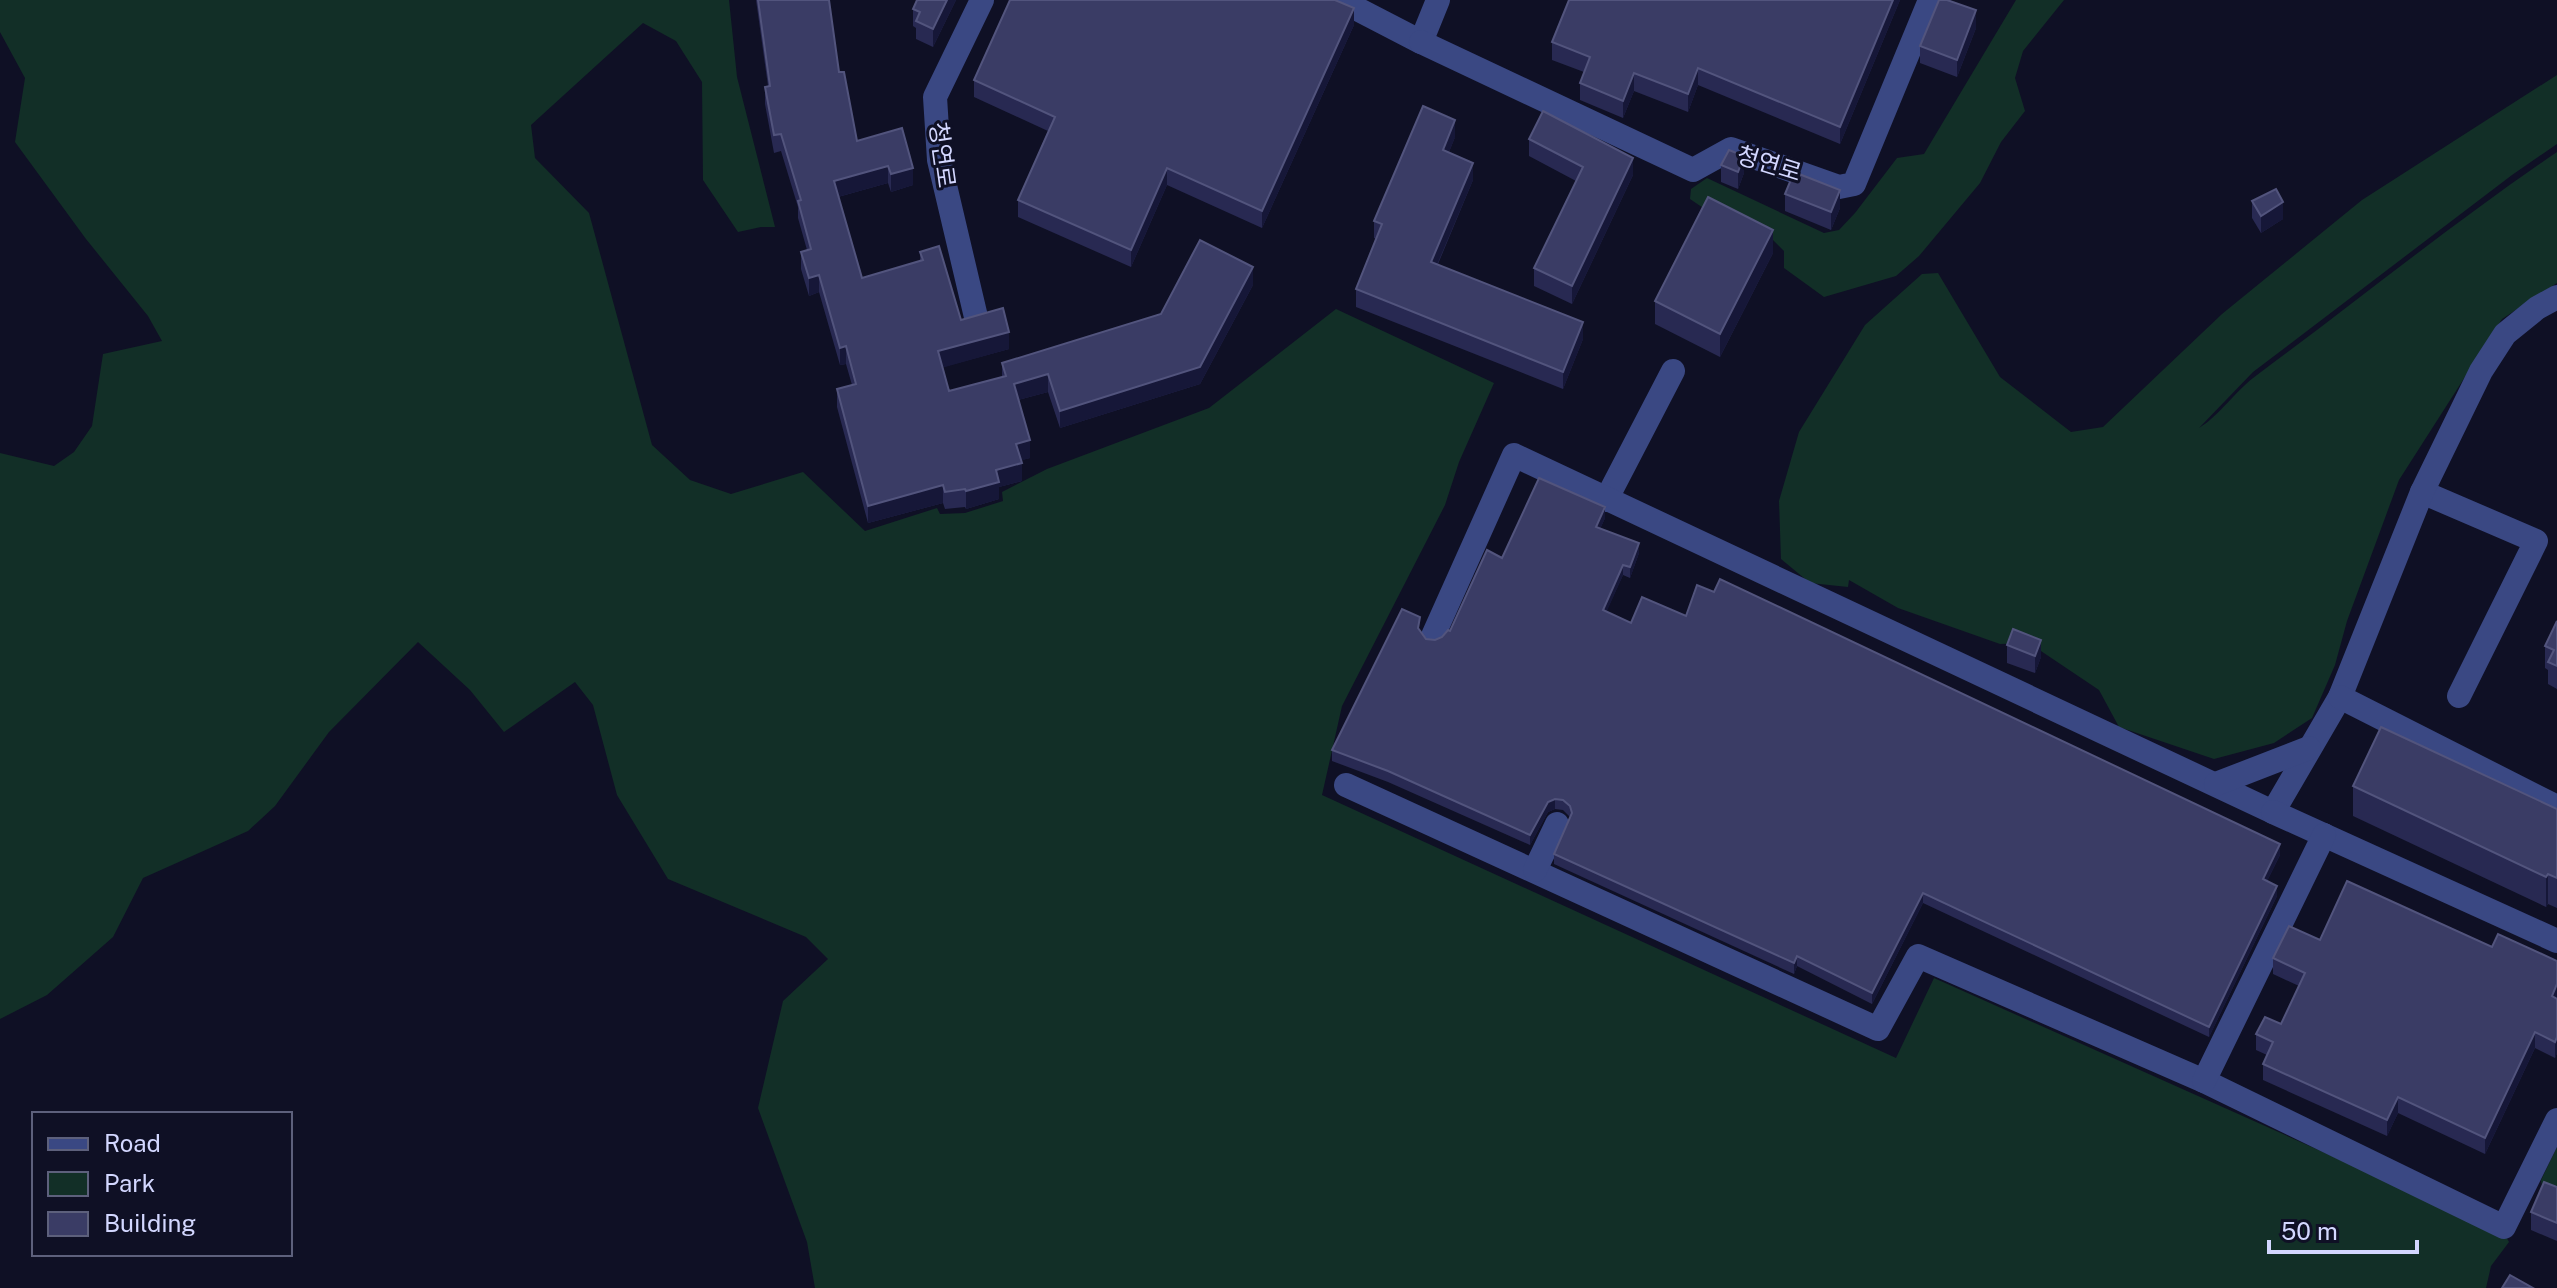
<svg xmlns="http://www.w3.org/2000/svg" width="2557" height="1288" viewBox="0 0 2557 1288" font-family="'Public Sans','Noto Sans KR',sans-serif">
  <style>
    .green { fill: #122f27 }
    .lines { fill: none; stroke-linecap: round; stroke-linejoin: round }
    .minor { stroke: #3a4883; stroke-width: 24 }
    .wall { fill: #282952 }
    .shaded-wall { fill: #161738 }
    .building { fill: #3a3c65; stroke: #52547d; stroke-width: 2 }
    .labels { text-anchor: middle; stroke-width: 6; stroke-linejoin: round; paint-order: stroke }
    .street-label { font-size: 24px; fill: #d3d7ff; stroke: #0f1025 }
  </style>
  <rect width="100%" height="100%" fill="#0f1025"/>
  <g class="green">
    <path d="M0,0H729L737,77L775,227H761L738,232L703,180L702,82L676,41L643,23L531,125L535,158L589,213L652,445L690,480L731,494L803,472L865,531L937,508L940,514L965,513L1003,501L1002,492L1047,469L1209,408L1336,309L1494,383L1459,462L1445,505L1342,706L1322,795L1896,1058L1934,978L2504,1233L2509,1242L2491,1266L2486,1288H815L807,1242L758,1108L783,1001L828,959L806,937L668,879L617,795L593,705L575,682L504,732L470,690L418,642L329,732L275,806L248,831L143,878L113,937L47,995L0,1019V453L54,466L74,452L92,426L103,354L162,341L148,316L86,239L15,142L25,78L0,32Z"/>
    <path d="M2016,0H2064L2023,51L2015,78L2025,111L2001,142L1980,183L1919,256L1896,276L1824,297L1784,268V251L1773,240L1718,218L1690,199L1691,189L1707,178L1824,233L1839,230L1855,213L1897,158L1924,154Z"/>
    <path d="M2557,75V144L2512,175L2253,372L2199,428C2219,416 2236,390 2257,375C2357,301 2454,222 2557,152V283L2502,319L2399,480L2347,621L2335,665L2312,718L2274,743L2214,759L2119,727L2099,690L2029,643L2000,644L1898,608L1849,580L1848,587L1810,583L1781,559L1779,501L1799,432L1865,325L1922,274L1938,273L2000,377L2071,432L2103,427L2222,314L2362,200Z"/>
    <path d="M2557,1147V1197L2543,1192L2541,1180Z"/>
  </g>
  <g class="lines">
    <g class="minor">
      <path d="M1340,0L1421,42L1438,0"/>
      <path d="M1421,42L1693,170L1731,149L1839,187L1854,184L1930,0"/>
      <path d="M976,317L939,160L935,97L982,0"/>
      <path d="M2422,492L2536,541L2459,696"/>
      <path d="M1606,500L1673,371"/>
      <path d="M1433,636L1514,455L2273,812L2340,697L2422,492L2481,371L2505,334L2537,308L2557,297"/>
      <path d="M2340,697L2557,807"/>
      <path d="M2216,784L2309,748"/>
      <path d="M1346,785L1878,1029L1918,956L2204,1081L2504,1227L2557,1120"/>
      <path d="M2273,812L2557,941"/>
      <path d="M1535,870L1557,824"/>
      <path d="M2204,1081L2324,835"/>
    </g>
  </g>
  <g class="wall">
    <path d="M756,0H829L839,72L857,141L913,185L891,192L888,183L838,197L862,278L920,261V252L961,320L1009,349L943,367L949,391L1002,377V363L1253,285L1200,384L1060,428L1048,392L1018,400L1030,458L1021,460L1022,481L999,487V499L966,509L965,507L945,509L943,503L868,523L837,407V389L852,385L846,364L840,365L819,292L809,296L801,269V252L807,250L798,218V207L781,151L774,153L765,104V87L768,86Z"/>
    <path d="M956,0L933,47L916,39V28L913,26V9Z"/>
    <path d="M1569,0H1900L1840,144L1698,85L1688,112L1634,91L1623,118L1580,100V83L1584,72L1552,60V42Z"/>
    <path d="M1354,25L1262,228L1167,185L1131,267L1018,217V200L1048,131L974,97V80Z"/>
    <path d="M1976,28L1957,77L1920,63V46Z"/>
    <path d="M1455,137L1449,152L1473,180L1438,264L1583,339L1563,389L1356,307V289L1376,239L1374,238V221Z"/>
    <path d="M1529,139L1633,175L1572,304L1534,286V268L1576,181L1529,156Z"/>
    <path d="M1721,165L1744,173L1738,189L1721,182Z"/>
    <path d="M1785,194L1840,208L1831,230L1785,211Z"/>
    <path d="M2252,201L2283,219L2261,233L2252,218Z"/>
    <path d="M1773,253L1720,357L1655,324V301Z"/>
    <path d="M1605,518L1600,529L1639,553L1630,578L1623,575L1606,612L1631,623L1686,616L2280,855L2267,881L2277,896L2209,1037L1923,903L1872,1004L1797,966L1794,974L1554,864V854L1570,817L1563,810L1555,809L1548,812L1530,845L1388,782L1332,761V750L1420,630L1426,639L1435,640L1442,637L1450,631L1502,558Z"/>
    <path d="M2557,621V689L2548,684V670L2545,668V646Z"/>
    <path d="M2007,645L2041,657L2035,673L2007,663Z"/>
    <path d="M2353,786L2557,809V908L2548,904L2546,907L2353,816Z"/>
    <path d="M2320,940L2492,947L2557,961V1053L2555,1058L2535,1048L2485,1154L2398,1113L2387,1136L2263,1080V1064L2267,1055L2256,1050V1034L2281,1024L2299,986L2273,974V958Z"/>
    <path d="M2557,1187V1241L2531,1230V1212Z"/>
  </g>
  <g class="shaded-wall">
    <path d="M947,0H956L933,47V29Z"/>
    <path d="M1893,0H1900L1840,144V127Z"/>
    <path d="M1354,8V25L1262,228V211Z"/>
    <path d="M1976,10V28L1957,77V60Z"/>
    <path d="M1698,68V85L1688,112V94Z"/>
    <path d="M1634,73V91L1623,118V101Z"/>
    <path d="M1455,120V137L1443,167V150Z"/>
    <path d="M1744,156V173L1738,189V172Z"/>
    <path d="M1633,158V175L1572,304V286Z"/>
    <path d="M1473,163V180L1431,279V262Z"/>
    <path d="M888,166V183L834,198V181Z"/>
    <path d="M913,168V185L891,192V174Z"/>
    <path d="M1167,168V185L1131,267V250Z"/>
    <path d="M1840,190V208L1831,230V212Z"/>
    <path d="M2283,202V219L2261,233V216Z"/>
    <path d="M1773,230V253L1720,357V334Z"/>
    <path d="M1253,267V285L1200,384L1060,428V411Z"/>
    <path d="M819,275V292L809,296V278Z"/>
    <path d="M1583,322V339L1563,389V372Z"/>
    <path d="M1009,332V349L938,369V351Z"/>
    <path d="M846,346V364L840,365V348Z"/>
    <path d="M1048,374V392L1014,401V384Z"/>
    <path d="M1030,440V458L1016,462V444Z"/>
    <path d="M1022,463V481L999,487V499L966,509V491L996,470Z"/>
    <path d="M943,485V503L868,523V506Z"/>
    <path d="M1605,507V518L1596,538V527Z"/>
    <path d="M1639,543V553L1630,578V567Z"/>
    <path d="M1623,565V575L1603,620V610Z"/>
    <path d="M2041,640V657L2035,673V656Z"/>
    <path d="M1555,799V809L1548,812L1530,845V835L1548,802Z"/>
    <path d="M2280,844V855L2263,889V879Z"/>
    <path d="M2548,874V904L2546,907V877Z"/>
    <path d="M2277,886V896L2209,1037V1027Z"/>
    <path d="M1923,893V903L1872,1004V993Z"/>
    <path d="M1797,956V966L1794,974V963Z"/>
    <path d="M2557,984V1001L2552,996Z"/>
    <path d="M2535,1032V1048L2485,1154V1138Z"/>
    <path d="M2557,1037V1053L2555,1058V1042Z"/>
    <path d="M2398,1097V1113L2387,1136V1120Z"/>
  </g>
  <g class="building">
    <path d="M758,0H829L839,72H844L857,141L902,128L913,168L891,174L888,166L834,181L862,278L923,260L920,252L939,246L961,320L1003,308L1009,332L938,351L949,391L1006,376L1002,363L1161,314L1200,240L1253,267L1200,367L1060,411L1048,374L1014,384L1030,440L1016,444L1022,463L996,470L999,482L966,491L965,489L945,492L943,485L868,506L837,389L856,384L846,346L840,348L819,275L809,278L801,252L811,249L798,201L801,200L781,134L774,135L765,87L770,86Z"/>
    <path d="M917,0H947L933,29L916,21L920,12L913,9Z"/>
    <path d="M1010,0H1335L1354,8L1262,211L1167,168L1131,250L1018,200L1055,117L974,80Z"/>
    <path d="M1569,0H1893L1840,127L1698,68L1688,94L1634,73L1623,101L1580,83L1590,57L1552,42Z"/>
    <path d="M1939,0H1947L1976,10L1957,60L1920,46Z"/>
    <path d="M1423,106L1455,120L1443,150L1473,163L1431,262L1583,322L1563,372L1356,289L1382,224L1374,221Z"/>
    <path d="M1543,111L1633,158L1572,286L1534,268L1583,167L1529,139Z"/>
    <path d="M1729,150L1744,156L1738,172L1721,165Z"/>
    <path d="M1794,172L1840,190L1831,212L1785,194Z"/>
    <path d="M2276,189L2283,202L2261,216L2252,201Z"/>
    <path d="M1708,197L1773,230L1720,334L1655,301Z"/>
    <path d="M1539,478L1605,507L1596,527L1639,543L1630,567L1623,565L1603,610L1631,623L1642,597L1686,616L1697,585L1714,592L1720,579L2280,844L2263,879L2277,886L2209,1027L1923,893L1872,993L1797,956L1794,963L1554,854L1572,813L1570,806L1563,800L1555,799L1548,802L1530,835L1388,771L1332,750L1402,609L1420,617L1418,628L1426,639L1435,640L1442,637L1448,630L1450,631L1487,550L1502,558Z"/>
    <path d="M2557,621V666L2548,662L2554,650L2545,646Z"/>
    <path d="M2013,629L2041,640L2035,656L2007,645Z"/>
    <path d="M2381,727L2557,809V878L2548,874L2546,877L2353,786Z"/>
    <path d="M2347,881L2492,947L2498,934L2557,961V984L2552,996L2557,999V1037L2555,1042L2535,1032L2485,1138L2398,1097L2387,1120L2263,1064L2273,1042L2256,1034L2265,1017L2281,1024L2305,973L2273,958L2289,926L2320,940Z"/>
    <path d="M2544,1182L2557,1187V1223L2531,1212Z"/>
    <path d="M2510,1275L2533,1288H2502Z"/>
  </g>
  <g class="labels">
    <g class="street-label">
      <text transform="translate(942 155) rotate(82)" y="8">청연로</text>
      <text transform="translate(1769 164) rotate(17)" y="8">청연로</text>
    </g>
  </g>
  <rect x="32" y="1112" width="260" height="144" fill="#0f1025" stroke="#5d607c" stroke-width="2"/>
  <rect x="48" y="1138" width="40" height="12" fill="#3a4883" stroke="#5d607c" stroke-width="2"/>
  <text x="104" y="1152" font-size="24" fill="#d3d7ff">Road</text>
  <rect x="48" y="1172" width="40" height="24" fill="#122f27" stroke="#5d607c" stroke-width="2"/>
  <text x="104" y="1192" font-size="24" fill="#d3d7ff">Park</text>
  <rect x="48" y="1212" width="40" height="24" fill="#3a3c65" stroke="#5d607c" stroke-width="2"/>
  <text x="104" y="1232" font-size="24" fill="#d3d7ff">Building</text>
  <path d="M2269 1240v12h148v-12" fill="none" stroke="#d3d7ff" stroke-width="4"/>
  <text x="2281" y="1240" font-size="24" fill="#d3d7ff" stroke="#0f1025" stroke-width="6" paint-order="stroke">50 m</text>
</svg>
